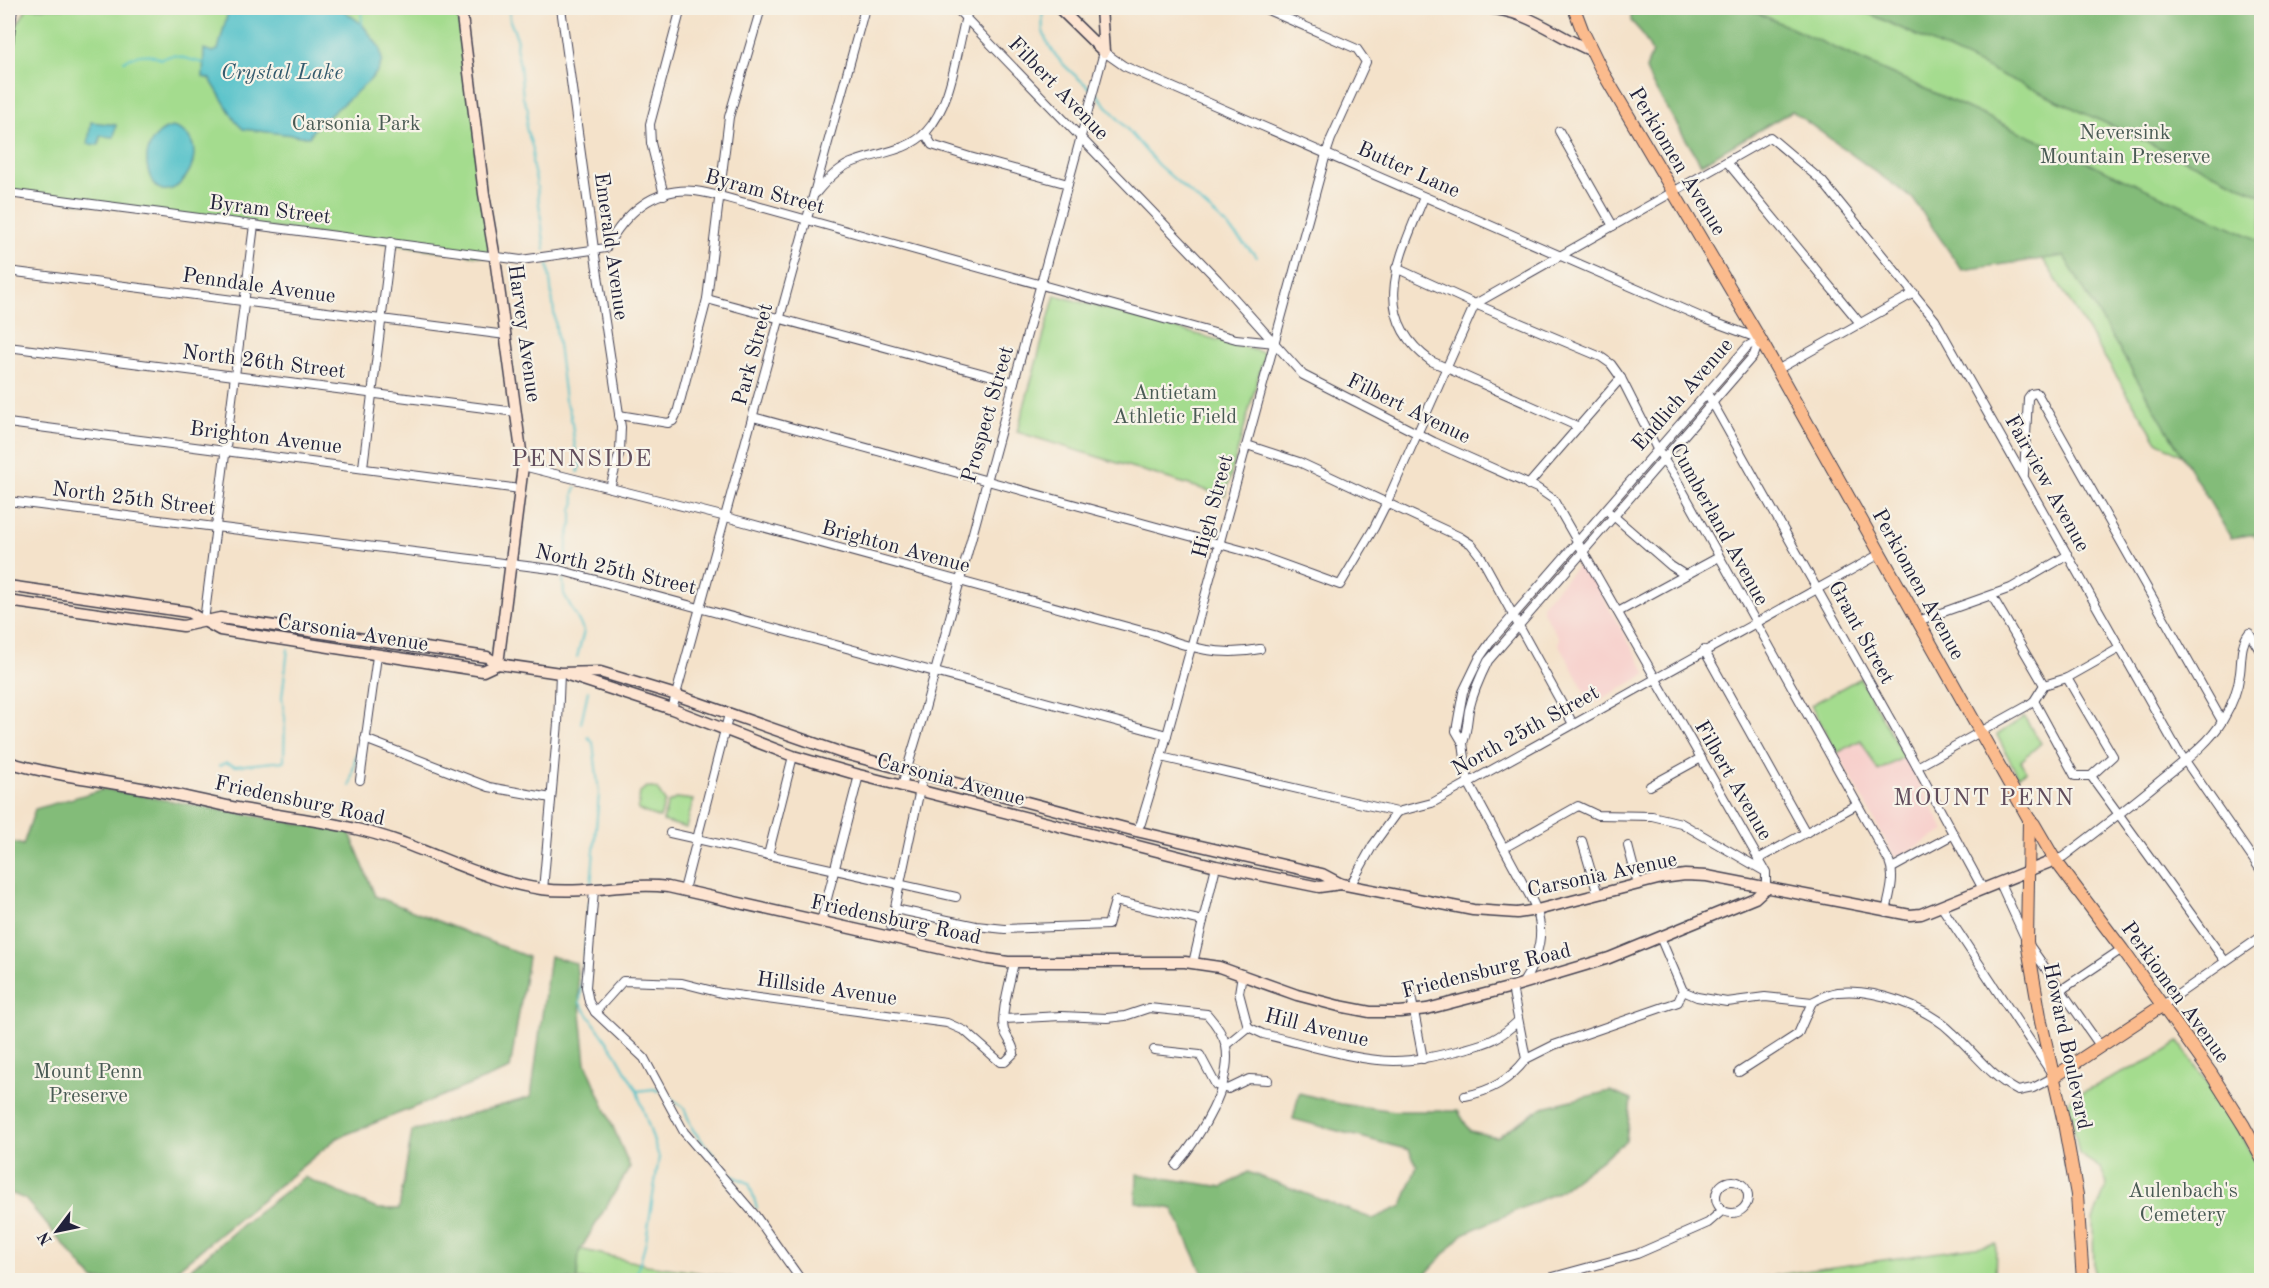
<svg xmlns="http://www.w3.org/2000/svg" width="2269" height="1288" viewBox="0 0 2269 1288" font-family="'Old Standard TT',serif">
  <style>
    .built { fill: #f7d0cc }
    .green { fill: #a4dc8e; stroke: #637f64; stroke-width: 1.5 }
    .forest { fill: #83bc79; stroke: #526f5a; stroke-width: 1.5 }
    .water { fill: #53c1c9; stroke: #3a7282; stroke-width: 1.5 }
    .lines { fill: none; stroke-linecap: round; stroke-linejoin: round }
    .stream { stroke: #53c1c9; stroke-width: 2 }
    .street-casing { stroke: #423f50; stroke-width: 10 }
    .secondary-casing { stroke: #423f50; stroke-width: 13 }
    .primary-casing { stroke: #423f50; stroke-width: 14 }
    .street { stroke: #fff; stroke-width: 8 }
    .secondary { stroke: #fde4d1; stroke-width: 10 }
    .primary { stroke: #fbbb8d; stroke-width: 12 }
    .labels { text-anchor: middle; stroke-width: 4.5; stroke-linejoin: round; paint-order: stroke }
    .street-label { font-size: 21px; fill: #22223b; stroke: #f7f3e8 }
    .park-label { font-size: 21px; fill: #495a54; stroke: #f7f3e8 }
    .water-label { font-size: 22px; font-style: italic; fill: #335a6d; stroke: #f7f3e8 }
    .quarter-label { font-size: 24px; letter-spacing: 1.5px; fill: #614d5c; stroke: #f7f3e8 }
  </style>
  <rect width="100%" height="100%" fill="#f7f3e8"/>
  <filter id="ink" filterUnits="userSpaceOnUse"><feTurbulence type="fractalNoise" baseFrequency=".0167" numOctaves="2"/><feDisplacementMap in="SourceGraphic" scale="12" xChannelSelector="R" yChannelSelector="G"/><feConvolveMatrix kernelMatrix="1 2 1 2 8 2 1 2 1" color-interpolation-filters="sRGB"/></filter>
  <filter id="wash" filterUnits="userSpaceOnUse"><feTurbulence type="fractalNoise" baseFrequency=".008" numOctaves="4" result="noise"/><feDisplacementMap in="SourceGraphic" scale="24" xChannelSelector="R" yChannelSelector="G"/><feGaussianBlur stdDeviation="1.35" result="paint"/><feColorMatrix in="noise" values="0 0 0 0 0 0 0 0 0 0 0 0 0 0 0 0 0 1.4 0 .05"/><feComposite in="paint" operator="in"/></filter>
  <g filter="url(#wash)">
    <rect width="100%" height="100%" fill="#f4e2ca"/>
    <g class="built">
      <path d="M1582,561L1647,674L1592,704L1558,643L1559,639L1542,609V605Z"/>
      <path d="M1860,678L1945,831L1895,858L1811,705Z"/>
    </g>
    <g class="green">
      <path d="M27,8H361L362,9L457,8L495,258L8,193V51L14,30Z"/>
      <path d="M1633,8H2261V544L2226,509L2197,465L2157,441L2047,265L1934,123Z"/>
      <path d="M1055,295L1265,353L1225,496L1017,432Z"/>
      <path d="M1860,678L1904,757L1878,771L1861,740L1837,753L1811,705Z"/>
      <path d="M2024,717L2041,743L2021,761L2027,771L2018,776L1997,735Z"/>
      <path d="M647,787L657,789L665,801L660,818L638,810L640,792Z"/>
      <path d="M677,798L693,800L686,828L663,821L668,803Z"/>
      <path d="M2179,1042L2225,1109L2249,1148L2261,1175V1280H2094L2093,1220L2107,1184L2100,1168L2079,1154L2068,1103L2072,1097L2156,1057Z"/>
      <path d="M500,1230L647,1265L750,1280H460Z"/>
      <path d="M1996,1244L1995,1280H1742Z"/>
    </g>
    <g class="forest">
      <path d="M1631,8H1747L2261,241V539L2256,534L2231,538L2064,256L1962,270L1913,199L1792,111L1701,164L1651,82L1646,69L1652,52L1641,32L1631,21Z"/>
      <path d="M1857,8H2261V195Z"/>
      <path d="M104,789L350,833L375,896L528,957L510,1069L337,1138L164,1280H94L25,1199L8,1192V841L23,845L35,809Z"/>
      <path d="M550,956L576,963L586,1063L630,1167L579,1252L577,1280H178L243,1224L304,1177L377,1209H399L412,1131L531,1097Z"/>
      <path d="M1610,1091L1631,1100L1626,1141L1558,1192L1463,1234L1420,1280H1295L1249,1275L1247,1280H1206L1173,1209L1136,1202L1137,1174L1223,1187L1248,1172L1373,1219L1402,1206L1417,1166L1409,1150L1293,1119L1299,1093L1341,1104L1396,1111H1458L1470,1131L1497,1137L1543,1107Z"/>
    </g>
    <g class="water">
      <path d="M229,8H340L362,24L380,48L382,61L377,72L369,81L314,129L309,137L243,129L236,122L210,79L203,77L204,49L212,52L218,50Z"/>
      <path d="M91,122L116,125L114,137L100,136L99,145L88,144Z"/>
      <path d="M172,127C227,142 163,229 148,170C143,151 153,132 172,127Z"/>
    </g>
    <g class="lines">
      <g class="stream">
        <path d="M361,8L362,24"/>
        <path d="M509,8L510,21L517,38L516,47L520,66L523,98L528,109L526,128L533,149L532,164L536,180L545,250"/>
        <path d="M1042,8C1043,15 1042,24 1043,31C1049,55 1073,74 1091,89"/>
        <path d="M124,61C138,54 147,52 161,59L173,55L203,63"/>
        <path d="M1095,92L1158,165L1219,218L1257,257"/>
        <path d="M548,264L565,400C576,419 570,444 581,463L578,472"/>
        <path d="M566,565L567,540L572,523V510L575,502L573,495L576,487"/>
        <path d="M563,579L564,594L584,631L577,657"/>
        <path d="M581,723L588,691"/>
        <path d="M588,737L593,743L599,793L591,885"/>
        <path d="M219,766L226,763L235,766L284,761L285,719L282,697L288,649"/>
        <path d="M350,786L356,754"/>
        <path d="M345,818L347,804"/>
        <path d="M589,902L580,1003L616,1054L637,1091L654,1089L659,1091"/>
        <path d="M667,1095L684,1108L693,1130L730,1175L749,1183L757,1208"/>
        <path d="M598,1280L636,1276L646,1241L659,1157L637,1091"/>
      </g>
    </g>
  </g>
  <g filter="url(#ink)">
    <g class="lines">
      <g class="street-casing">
        <g id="street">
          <path d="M561,8L594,249L621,427L620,451L610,488"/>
          <path d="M956,8L1218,280L1303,375L1434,442L1537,488L1553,499L1766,872V888"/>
          <path d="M8,54L13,8"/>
          <path d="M1559,131L1613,226"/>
          <path d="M925,133L932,145L970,157L1068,184"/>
          <path d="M1727,162L1860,323"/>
          <path d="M8,193L521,260L606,248C625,214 652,187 695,191C713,193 732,200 750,204L1236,339L1275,343"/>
          <path d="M816,193C825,182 837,169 851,163C875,153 908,152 926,132C948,108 954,69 961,38C964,27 964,18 970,8"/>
          <path d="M664,195L651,143L650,124L681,8"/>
          <path d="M1424,197C1401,255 1367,315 1431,361L1579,427"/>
          <path d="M1396,268L1475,304L1601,357L1611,364L1621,378L1657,449L1675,477L1889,861C1896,877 1889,896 1886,912"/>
          <path d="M8,271L506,335"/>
          <path d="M707,299L1014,382"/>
          <path d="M8,347L516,412"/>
          <path d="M1777,370L1914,293"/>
          <path d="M1707,393L1917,767L1983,889"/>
          <path d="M619,415L668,423L673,421L677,413L707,299L729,117L761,8"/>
          <path d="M753,417L1252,553L1340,585L1374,528L1386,504L1475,304L1770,137L1822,181L1935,320L2177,749L2262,872"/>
          <path d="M8,423L520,489"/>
          <path d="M1247,445L1299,462L1460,537L1471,544L1481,557L1573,724"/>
          <path d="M523,466L726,517L1153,634C1189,648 1221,657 1260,649"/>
          <path d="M363,467L391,242"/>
          <path d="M2024,474L2028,398L2031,394L2037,393L2222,721"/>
          <path d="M1528,485L1621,378"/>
          <path d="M8,501L559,570L1167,735"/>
          <path d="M1610,513L1671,566L1685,575"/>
          <path d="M1992,596L2044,685"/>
          <path d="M1618,612L1719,557"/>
          <path d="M204,621L254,225"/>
          <path d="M1918,621L2011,588L2068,555"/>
          <path d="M1704,650L1806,833"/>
          <path d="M2067,678L2113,756L2091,776L2225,961"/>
          <path d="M2034,701L2075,776H2091"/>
          <path d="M672,709L865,8"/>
          <path d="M365,739L489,787L551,798"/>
          <path d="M1463,743C1467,732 1467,722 1469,710C1473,693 1480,677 1488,661L1754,355L1760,339"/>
          <path d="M1161,757L1397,812L1432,803L1880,554"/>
          <path d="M1917,767L2027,706L2034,701L2044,685L2067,678L2120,648"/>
          <path d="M360,780L377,656"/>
          <path d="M902,785L923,716L1104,52L1124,66L1708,320L1760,339"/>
          <path d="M1650,786L1701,758"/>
          <path d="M1136,831L1141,823L1161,757L1326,154L1331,139L1366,62L1357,49L1263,8"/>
          <path d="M670,833L956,897"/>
          <path d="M1582,841L1598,895"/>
          <path d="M1628,846L1638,884"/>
          <path d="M1504,848L1578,806L1597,815L1652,816L1681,823L1764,871"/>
          <path d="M768,855L793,756"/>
          <path d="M1758,859L1856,805"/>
          <path d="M2055,860L2063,857C2096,832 2129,807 2161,780C2183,762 2208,745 2223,720C2232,705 2238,690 2240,673C2242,658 2240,645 2249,633L2262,654"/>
          <path d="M1892,868L1954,834"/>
          <path d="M2000,883L2027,942L2101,1047"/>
          <path d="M1350,886L1373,845L1397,812"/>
          <path d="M543,890L558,723L560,673"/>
          <path d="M594,890L586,987L589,1002L595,1012L644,1058L684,1132L755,1215L801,1280"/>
          <path d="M684,890L729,714"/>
          <path d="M895,909L976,926L1005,929L1108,925L1115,901L1203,921"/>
          <path d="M821,922L859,775"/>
          <path d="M891,926L923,775"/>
          <path d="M1660,937L1683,991"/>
          <path d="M1193,963L1216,866"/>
          <path d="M1242,974L1239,993L1248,1027"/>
          <path d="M1522,984C1539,959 1547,929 1533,902L1468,782L1463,743L1456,731L1463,692L1480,657L1492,640L1748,346L1760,339"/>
          <path d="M1409,985L1423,1059"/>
          <path d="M2061,990L2122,949"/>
          <path d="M1683,991L1697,997L1727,1002L1765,997L1812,1002"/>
          <path d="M2163,1005L2262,936"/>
          <path d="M595,1012L623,981L682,983L721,993L947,1023L965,1031L1000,1062H1005L1014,1053C1014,1044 1007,1039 1004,1030C1000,1014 1011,979 1014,962"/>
          <path d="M1004,1019L1061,1016L1107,1018L1125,1016L1149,1008L1207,1014C1215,1023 1223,1034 1226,1046C1233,1084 1200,1137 1176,1165"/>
          <path d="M1248,1027L1263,1034C1302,1043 1355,1061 1394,1061C1415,1061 1436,1056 1457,1051C1486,1043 1496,1042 1518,1021"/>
          <path d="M1226,1045L1248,1027"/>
          <path d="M1154,1050L1200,1055L1216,1085L1228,1089L1249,1079L1268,1080"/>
          <path d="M1526,1059L1554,1045L1678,1002L1683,991"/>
          <path d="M1739,1072L1798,1034L1812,1002C1820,998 1829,993 1838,992C1875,988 1927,1007 1953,1033C1975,1053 1992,1078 2018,1091L2033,1088L2054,1077L1941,906"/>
          <path d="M1465,1096C1491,1091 1510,1080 1526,1059L1512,987"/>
          <circle cx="1732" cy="1197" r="16"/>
          <path d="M1542,1280L1637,1254L1708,1223L1723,1210"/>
        </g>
      </g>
      <g class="secondary-casing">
        <g id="secondary">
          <path d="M461,8L484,194L495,258L523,466L498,664"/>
          <path d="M1059,8L1104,52"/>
          <path d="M1101,8L1104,52"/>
          <path d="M1484,8C1529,10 1553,35 1592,51"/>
          <path d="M8,586L188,612L220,630L483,671L498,664"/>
          <path d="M8,601L183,626L220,618L487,657L498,664L560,673L600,672L676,695L842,753L1136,831L1322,874L1341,884L1473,910L1517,913L1537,910L1662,878L1685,875L1707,876L1910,915L1921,914L1941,906L2055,860"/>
          <path d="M568,675L672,709L793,756L859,775L1216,866L1319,887L1341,884"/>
          <path d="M8,762C51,775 97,780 141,788C177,794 213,804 248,810C284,817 321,820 356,829C420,843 476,880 541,889C584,895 626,882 668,887L987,959L1008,962H1185L1219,967L1297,995L1339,1006L1370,1012H1400L1427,1009L1512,987L1609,958L1755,898L1766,888"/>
        </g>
      </g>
      <g class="primary-casing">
        <g id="primary">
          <path d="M1574,8L1583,32L1602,71L1760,339L2029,819L2034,824L2055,860L2122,949L2210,1072L2244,1126L2262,1159"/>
          <path d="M2029,819L2027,942L2041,1022L2064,1123L2077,1195L2083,1280"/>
          <path d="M2054,1077L2163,1005"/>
        </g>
      </g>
      <use href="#street" class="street"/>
      <use href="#secondary" class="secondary"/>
      <use href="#primary" class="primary"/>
    </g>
  </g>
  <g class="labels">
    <g class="street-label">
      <text transform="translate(1059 88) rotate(46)" y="7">Filbert Avenue</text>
      <text transform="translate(1678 161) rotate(59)" y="7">Perkiomen Avenue</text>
      <text transform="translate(1409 169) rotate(24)" y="7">Butter Lane</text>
      <text transform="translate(765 191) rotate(15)" y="7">Byram Street</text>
      <text transform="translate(270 209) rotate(7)" y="7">Byram Street</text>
      <text transform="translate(612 246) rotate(82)" y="7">Emerald Avenue</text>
      <text transform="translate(259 285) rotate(8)" y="7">Penndale Avenue</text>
      <text transform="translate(525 333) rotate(82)" y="7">Harvey Avenue</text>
      <text transform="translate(752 354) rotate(-75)" y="7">Park Street</text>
      <text transform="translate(264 361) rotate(7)" y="7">North 26th Street</text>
      <text transform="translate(1682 394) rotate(-49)" y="7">Endlich Avenue</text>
      <text transform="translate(1409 408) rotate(26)" y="7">Filbert Avenue</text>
      <text transform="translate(987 414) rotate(-74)" y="7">Prospect Street</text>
      <text transform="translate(266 437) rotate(7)" y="7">Brighton Avenue</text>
      <text transform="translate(2048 483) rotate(61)" y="7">Fairview Avenue</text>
      <text transform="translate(134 498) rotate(7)" y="7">North 25th Street</text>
      <text transform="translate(1212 506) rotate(-75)" y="7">High Street</text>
      <text transform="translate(1720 524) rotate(61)" y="7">Cumberland Avenue</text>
      <text transform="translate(896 546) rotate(15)" y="7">Brighton Avenue</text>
      <text transform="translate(616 569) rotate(13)" y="7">North 25th Street</text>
      <text transform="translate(1919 584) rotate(61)" y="7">Perkiomen Avenue</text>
      <text transform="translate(353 632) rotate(9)" y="7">Carsonia Avenue</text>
      <text transform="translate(1862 632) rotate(61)" y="7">Grant Street</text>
      <text transform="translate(1525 730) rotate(-29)" y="7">North 25th Street</text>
      <text transform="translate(951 779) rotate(15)" y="7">Carsonia Avenue</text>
      <text transform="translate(1734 780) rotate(60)" y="7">Filbert Avenue</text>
      <text transform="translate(300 800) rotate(12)" y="7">Friedensburg Road</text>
      <text transform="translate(1602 874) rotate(-12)" y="7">Carsonia Avenue</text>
      <text transform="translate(896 919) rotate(12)" y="7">Friedensburg Road</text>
      <text transform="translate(1486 970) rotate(-14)" y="7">Friedensburg Road</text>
      <text transform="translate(827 988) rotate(8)" y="7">Hillside Avenue</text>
      <text transform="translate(2176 992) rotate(54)" y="7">Perkiomen Avenue</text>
      <text transform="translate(1317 1027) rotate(14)" y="7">Hill Avenue</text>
      <text transform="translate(2068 1046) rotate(78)" y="7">Howard Boulevard</text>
    </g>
    <g class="park-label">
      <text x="356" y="130">Carsonia Park</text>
      <text x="2125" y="139">Neversink<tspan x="2125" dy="24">Mountain Preserve</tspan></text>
      <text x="1175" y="399">Antietam<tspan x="1175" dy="24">Athletic Field</tspan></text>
      <text x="88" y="1078">Mount Penn<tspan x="88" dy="24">Preserve</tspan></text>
      <text x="2183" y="1197">Aulenbach's<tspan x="2183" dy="24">Cemetery</tspan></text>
    </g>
    <g class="water-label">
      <text x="282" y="79">Crystal Lake</text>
    </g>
    <g class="quarter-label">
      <text x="582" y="466">PENNSIDE</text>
      <text x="1984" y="805">MOUNT PENN</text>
    </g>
  </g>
  <rect width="2269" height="1288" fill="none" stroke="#f7f3e8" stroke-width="30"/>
  <g transform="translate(57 1231) rotate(238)" stroke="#f7f3e8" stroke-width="4.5" paint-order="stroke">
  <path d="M0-4.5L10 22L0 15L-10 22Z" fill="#22223b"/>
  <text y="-9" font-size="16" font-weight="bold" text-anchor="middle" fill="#22223b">N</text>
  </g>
</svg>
